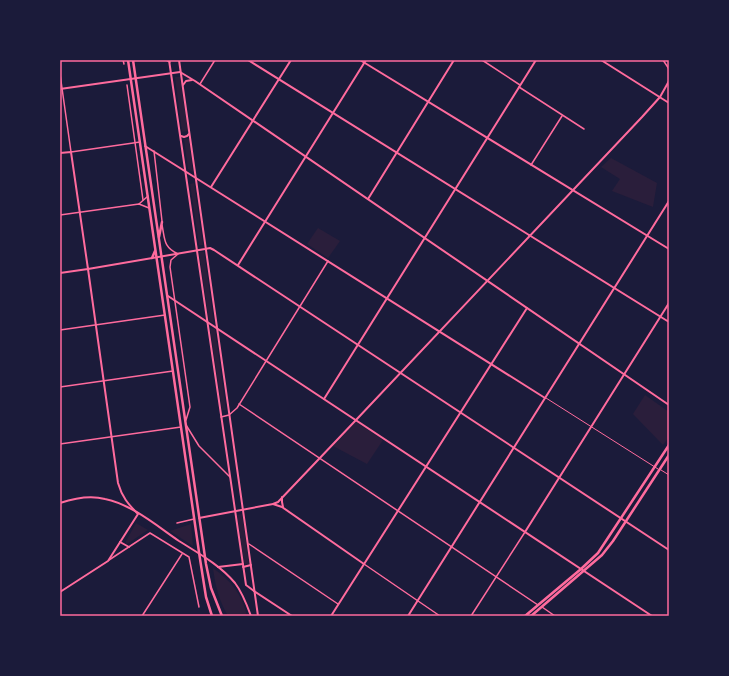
<svg xmlns="http://www.w3.org/2000/svg" width="729" height="676" viewBox="0 0 729 676" font-family="Figtree,sans-serif">
  <style>
    .green { fill: #2a1e3b }
    .lines { fill: none; stroke-linecap: round; stroke-linejoin: round }
    .pedestrian { stroke: #ff6b9d; stroke-width: 1 }
    .minor { stroke: #ff6b9d; stroke-width: 1.5 }
    .tertiary { stroke: #ff6b9d; stroke-width: 2 }
    .secondary { stroke: #ff6b9d; stroke-width: 2 }
    .primary { stroke: #ff6b9d; stroke-width: 2.5 }
    .trunk { stroke: #ff6b9d; stroke-width: 2.5 }
    .neatline { fill: none; stroke: #ff6b9d; stroke-width: 1.5 }
  </style>
  <rect width="100%" height="100%" fill="#1b1b3a"/>
  <g class="green">
    <path d="M180,77L188,131L182,132L175,77Z"/>
    <path d="M184,139H189L193,172L188,169Z"/>
    <path d="M611,158L657,183L653,207L612,191L620,179L601,167Z"/>
    <path d="M194,183L203,245H199L190,184Z"/>
    <path d="M318,228L340,241L328,258L307,244Z"/>
    <path d="M199,252H204L214,323L209,321Z"/>
    <path d="M210,328L215,329L226,410H222Z"/>
    <path d="M645,395L669,412V437L663,445L633,414Z"/>
    <path d="M356,422L383,440L367,464L333,446Z"/>
    <path d="M242,514L249,564H245L244,562L237,515Z"/>
    <path d="M136,523L148,530L127,544L126,543V541Z"/>
    <path d="M191,524L193,546L170,531Z"/>
    <path d="M213,568C231,581 242,594 247,616H228C219,601 215,585 213,568Z"/>
  </g>
  <g class="lines">
    <g class="pedestrian">
      <path d="M546,398L658,469"/>
      <path d="M661,470L669,475"/>
    </g>
    <g class="minor">
      <path d="M123,60L124,64"/>
      <path d="M166,60L170,62"/>
      <path d="M482,60L520,85"/>
      <path d="M663,60L669,69"/>
      <path d="M60,74L71,152L140,142"/>
      <path d="M200,84L215,60"/>
      <path d="M127,85L143,200"/>
      <path d="M519,87L584,129"/>
      <path d="M154,151L162,221"/>
      <path d="M531,165L562,116"/>
      <path d="M139,204L148,196"/>
      <path d="M60,215L139,204L149,208"/>
      <path d="M162,225C165,239 163,247 178,254L171,260L170,267L190,407L186,420"/>
      <path d="M60,330L165,315"/>
      <path d="M60,387L173,371"/>
      <path d="M239,404L538,605"/>
      <path d="M221,417L229,415L237,408L328,261"/>
      <path d="M186,425L199,446L230,477"/>
      <path d="M60,444L181,427"/>
      <path d="M177,523L194,519"/>
      <path d="M249,544L338,604"/>
      <path d="M109,560L150,533L189,557L199,607"/>
      <path d="M364,564L440,616"/>
      <path d="M542,607L555,616"/>
      <path d="M142,616L182,554"/>
      <path d="M471,616L525,532"/>
    </g>
    <g class="tertiary">
      <path d="M248,60L529,235"/>
      <path d="M360,60L669,249"/>
      <path d="M601,60L669,103"/>
      <path d="M145,146L545,398"/>
      <path d="M211,187L291,60"/>
      <path d="M368,199L454,60"/>
      <path d="M238,265L366,60"/>
      <path d="M60,273L88,269L118,483C122,497 128,504 138,514L108,561L60,592"/>
      <path d="M324,399L536,60"/>
      <path d="M282,497V502L283,507"/>
      <path d="M273,504L282,507L364,564"/>
      <path d="M199,518L273,504L278,502L356,420"/>
      <path d="M525,532L669,303"/>
      <path d="M120,542L129,547"/>
      <path d="M254,591L292,616"/>
      <path d="M331,616L527,308"/>
    </g>
    <g class="secondary">
      <path d="M169,60L246,585L254,591"/>
      <path d="M179,60L258,616"/>
      <path d="M180,72L195,81L669,405"/>
      <path d="M183,85L186,81L192,80"/>
      <path d="M60,89L180,72"/>
      <path d="M181,136L184,137L187,136L189,134"/>
      <path d="M60,153L71,152L88,269L205,249L210,248L214,250L669,550"/>
      <path d="M529,235L669,322"/>
      <path d="M168,296L652,616"/>
      <path d="M356,420L642,117L660,97L669,81"/>
      <path d="M60,503C75,498 90,495 105,499C131,504 157,526 179,541C198,553 220,565 235,583C242,592 247,605 251,616"/>
      <path d="M218,567L243,564"/>
      <path d="M243,567L251,565"/>
      <path d="M408,616L669,201"/>
    </g>
    <g class="primary">
      <path d="M525,616L581,569L598,553L669,445"/>
      <path d="M531,616L602,555L613,541L669,455"/>
    </g>
    <g class="trunk">
      <path d="M128,60L200,559L206,597L212,616"/>
      <path d="M133,60L206,564L211,588L222,616"/>
      <path d="M159,237L162,222"/>
      <path d="M152,258L155,251"/>
    </g>
  </g>
  <rect width="729" height="676" fill="none" stroke="#1b1b3a" stroke-width="122"/>
  <rect x="61" y="61" width="607" height="554" class="neatline"/>
</svg>
